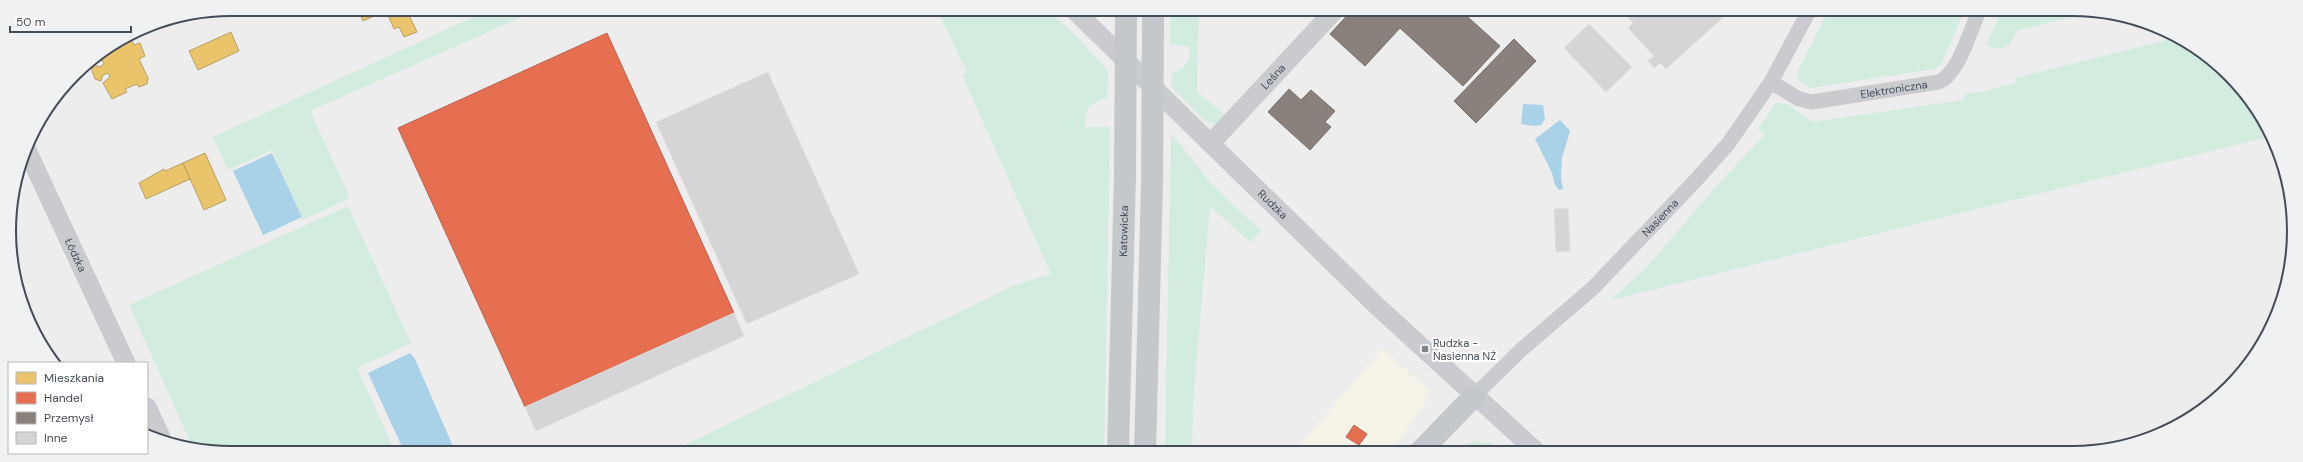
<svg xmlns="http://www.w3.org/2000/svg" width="2303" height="462" viewBox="0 0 2303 462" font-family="'DM Sans',sans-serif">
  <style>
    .commercial { fill: #f5f2e8 }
    .green { fill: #d2ece0 }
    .water { fill: #a9d1e8 }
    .homes { fill: #e9c46a; stroke: #b8a065 }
    .shops { fill: #e76f51; stroke: #b66453 }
    .industry { fill: #8a817c; stroke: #757171 }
    .building { fill: #d5d5d7; stroke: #dfdfe0 }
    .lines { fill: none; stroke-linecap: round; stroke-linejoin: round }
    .minor { stroke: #c9cbce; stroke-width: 15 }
    .tertiary { stroke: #c9cbce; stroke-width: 19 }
    .primary { stroke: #c5c8cb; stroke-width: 22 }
    .primary-bridge { stroke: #c5c8cb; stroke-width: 22 }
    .poi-dot { fill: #80848c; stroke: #fff; stroke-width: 1.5 }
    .labels { text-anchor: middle; stroke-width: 4; stroke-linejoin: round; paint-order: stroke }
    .street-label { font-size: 11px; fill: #454c58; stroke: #fff }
    .poi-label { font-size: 11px; fill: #454c58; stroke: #fff; text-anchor: start }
    .rim { fill: none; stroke: #454c58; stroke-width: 2 }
  </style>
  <rect width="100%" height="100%" fill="#eeeded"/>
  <path class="commercial" d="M1382,349L1429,390L1424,405L1391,452H1294Z"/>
  <g class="green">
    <path d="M479,9H540L310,111L350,198L303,220L272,150L228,170L213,137L480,14Z"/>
    <path d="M937,10H1048L1077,37L1108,71L1107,99H1101L1088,107L1084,127H1110L1104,452L672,451L1015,285L1051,274L962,75L967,72Z"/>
    <path d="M1170,10H1199L1197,92L1224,114L1220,122L1214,124L1205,121L1171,86L1172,73C1185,70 1190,60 1190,47L1170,44Z"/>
    <path d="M1828,11H1964L1942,63L1934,69L1811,88L1799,81L1798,71Z"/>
    <path d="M2001,11H2086L2085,14L2017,31L2010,45C2002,49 1993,51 1987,44Z"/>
    <path d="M2179,37L2183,39L2248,96L2268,137L1611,300L1646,268L1714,189L1765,134L1758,129L1776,103L1787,104L1812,122L1963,100L1965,94L1986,91L2016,82V78Z"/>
    <path d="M1171,133L1211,184L1261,231L1250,242L1210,206L1193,403L1192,452H1165Z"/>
    <path d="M348,206L411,343L357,368L395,451H202L193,448L129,305Z"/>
    <path d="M1479,441L1483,444L1491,442L1501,452H1441L1445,451L1446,449Z"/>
  </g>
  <g class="water">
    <path d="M1523,104L1543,105L1545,119L1541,125L1533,126L1521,124Z"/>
    <path d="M1560,120L1570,131L1562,158L1561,177L1563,189L1559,190L1555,185L1552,173L1535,139Z"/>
    <path d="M272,153L302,217L263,235L233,171Z"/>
    <path d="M410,353L415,359L455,451H404L368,373Z"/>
  </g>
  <g class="homes">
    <path d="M382,9L383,12L363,21L358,10Z"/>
    <path d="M401,9H406L417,32L404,37L399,27L394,29L388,15Z"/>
    <path d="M231,32L239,51L198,70L189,51Z"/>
    <path d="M130,37L134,45L140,43L145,56L139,59L148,78L147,84L139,87L137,84L125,89L127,92L112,99L103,83L110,77L108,73L103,75L101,81L95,79L92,71L93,65L100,67L104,64L102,60L99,61L98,58Z"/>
    <path d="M205,153L226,200L204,210L183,163Z"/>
    <path d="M183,163L190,179L146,199L139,183L164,169L165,171Z"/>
  </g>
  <g class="shops">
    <path d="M607,33L734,313L525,407L398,128Z"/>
    <path d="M1354,425L1367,434L1359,445L1346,437Z"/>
  </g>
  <g class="industry">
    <path d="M1352,10H1460L1500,46L1463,86L1400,28L1365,66L1330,34Z"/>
    <path d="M1514,39L1536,61L1476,123L1454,101Z"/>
    <path d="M1289,89L1301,100L1311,90L1335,111L1325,122L1331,127L1310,150L1268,112Z"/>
  </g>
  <g class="building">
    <path d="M1622,10L1730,11L1666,69L1660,63L1654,68L1648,61L1654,56L1628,28L1633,23Z"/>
    <path d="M1589,24L1632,67L1606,92L1564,48Z"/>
    <path d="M768,72L859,274L747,324L656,122Z"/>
    <path d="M1568,208L1570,251L1556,252L1554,209Z"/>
    <path d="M734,313L744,336L536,431L525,407Z"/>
  </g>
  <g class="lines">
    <g class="minor">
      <path id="s1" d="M1771,82L1799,99L1812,102L1939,82C1959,73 1970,31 1979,11"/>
      <path id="s2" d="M1474,396L1522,349L1593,288L1696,180L1728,144L1771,82L1809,11"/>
    </g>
    <g class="tertiary">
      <path id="s3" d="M1074,10L1378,307L1537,452"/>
      <path id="s4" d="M1211,143L1335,10"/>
      <path id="s5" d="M26,148L126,363"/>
      <path d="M147,407L161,437"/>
    </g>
    <g class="primary">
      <path id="s6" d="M1118,452L1125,175"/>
      <path d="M1145,452L1152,183"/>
      <path d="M1420,452L1474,396"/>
    </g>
    <g class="primary-bridge">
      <path d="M1125,175L1126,10"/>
      <path d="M1152,183L1153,19"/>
    </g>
  </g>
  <rect class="poi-dot" x="1421" y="345" width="8" height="8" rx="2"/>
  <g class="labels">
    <g class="street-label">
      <text dy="4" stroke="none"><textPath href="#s4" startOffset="91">Leśna</textPath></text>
      <text dy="4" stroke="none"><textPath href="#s1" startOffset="129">Elektroniczna</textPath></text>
      <text dy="4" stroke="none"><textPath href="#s3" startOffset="278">Rudzka</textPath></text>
      <text dy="4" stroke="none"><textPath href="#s2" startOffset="258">Nasienna</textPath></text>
      <text dy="4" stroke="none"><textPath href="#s6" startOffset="221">Katowicka</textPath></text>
      <text dy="4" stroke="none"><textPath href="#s5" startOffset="118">Łódzka</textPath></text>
    </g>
    <g class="poi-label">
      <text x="1433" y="347">Rudzka -<tspan x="1433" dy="13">Nasienna NŻ</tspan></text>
    </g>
  </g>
  <path d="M0 0H2303V462H0ZM231 16H2072A215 215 0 0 1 2287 231V231A215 215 0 0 1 2072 446H231A215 215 0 0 1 16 231V231A215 215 0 0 1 231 16Z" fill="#f0f1f2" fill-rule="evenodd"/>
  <path class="rim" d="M231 16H2072A215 215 0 0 1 2287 231V231A215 215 0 0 1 2072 446H231A215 215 0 0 1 16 231V231A215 215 0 0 1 231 16Z"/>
  <rect x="8" y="362" width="140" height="92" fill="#ffffff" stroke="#b5b7bc"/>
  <rect x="16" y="372" width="20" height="12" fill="#e9c46a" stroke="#b5b7bc"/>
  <text x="44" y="382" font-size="12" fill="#454c58">Mieszkania</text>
  <rect x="16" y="392" width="20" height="12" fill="#e76f51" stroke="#b5b7bc"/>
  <text x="44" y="402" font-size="12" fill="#454c58">Handel</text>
  <rect x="16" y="412" width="20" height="12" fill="#8a817c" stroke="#b5b7bc"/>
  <text x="44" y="422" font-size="12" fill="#454c58">Przemysł</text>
  <rect x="16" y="432" width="20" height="12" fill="#d5d5d7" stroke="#b5b7bc"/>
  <text x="44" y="442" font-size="12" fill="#454c58">Inne</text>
  <path d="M10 26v6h121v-6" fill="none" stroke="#454c58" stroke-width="2"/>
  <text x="16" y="26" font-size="12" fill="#454c58" stroke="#ffffff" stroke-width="3" paint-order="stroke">50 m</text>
</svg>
